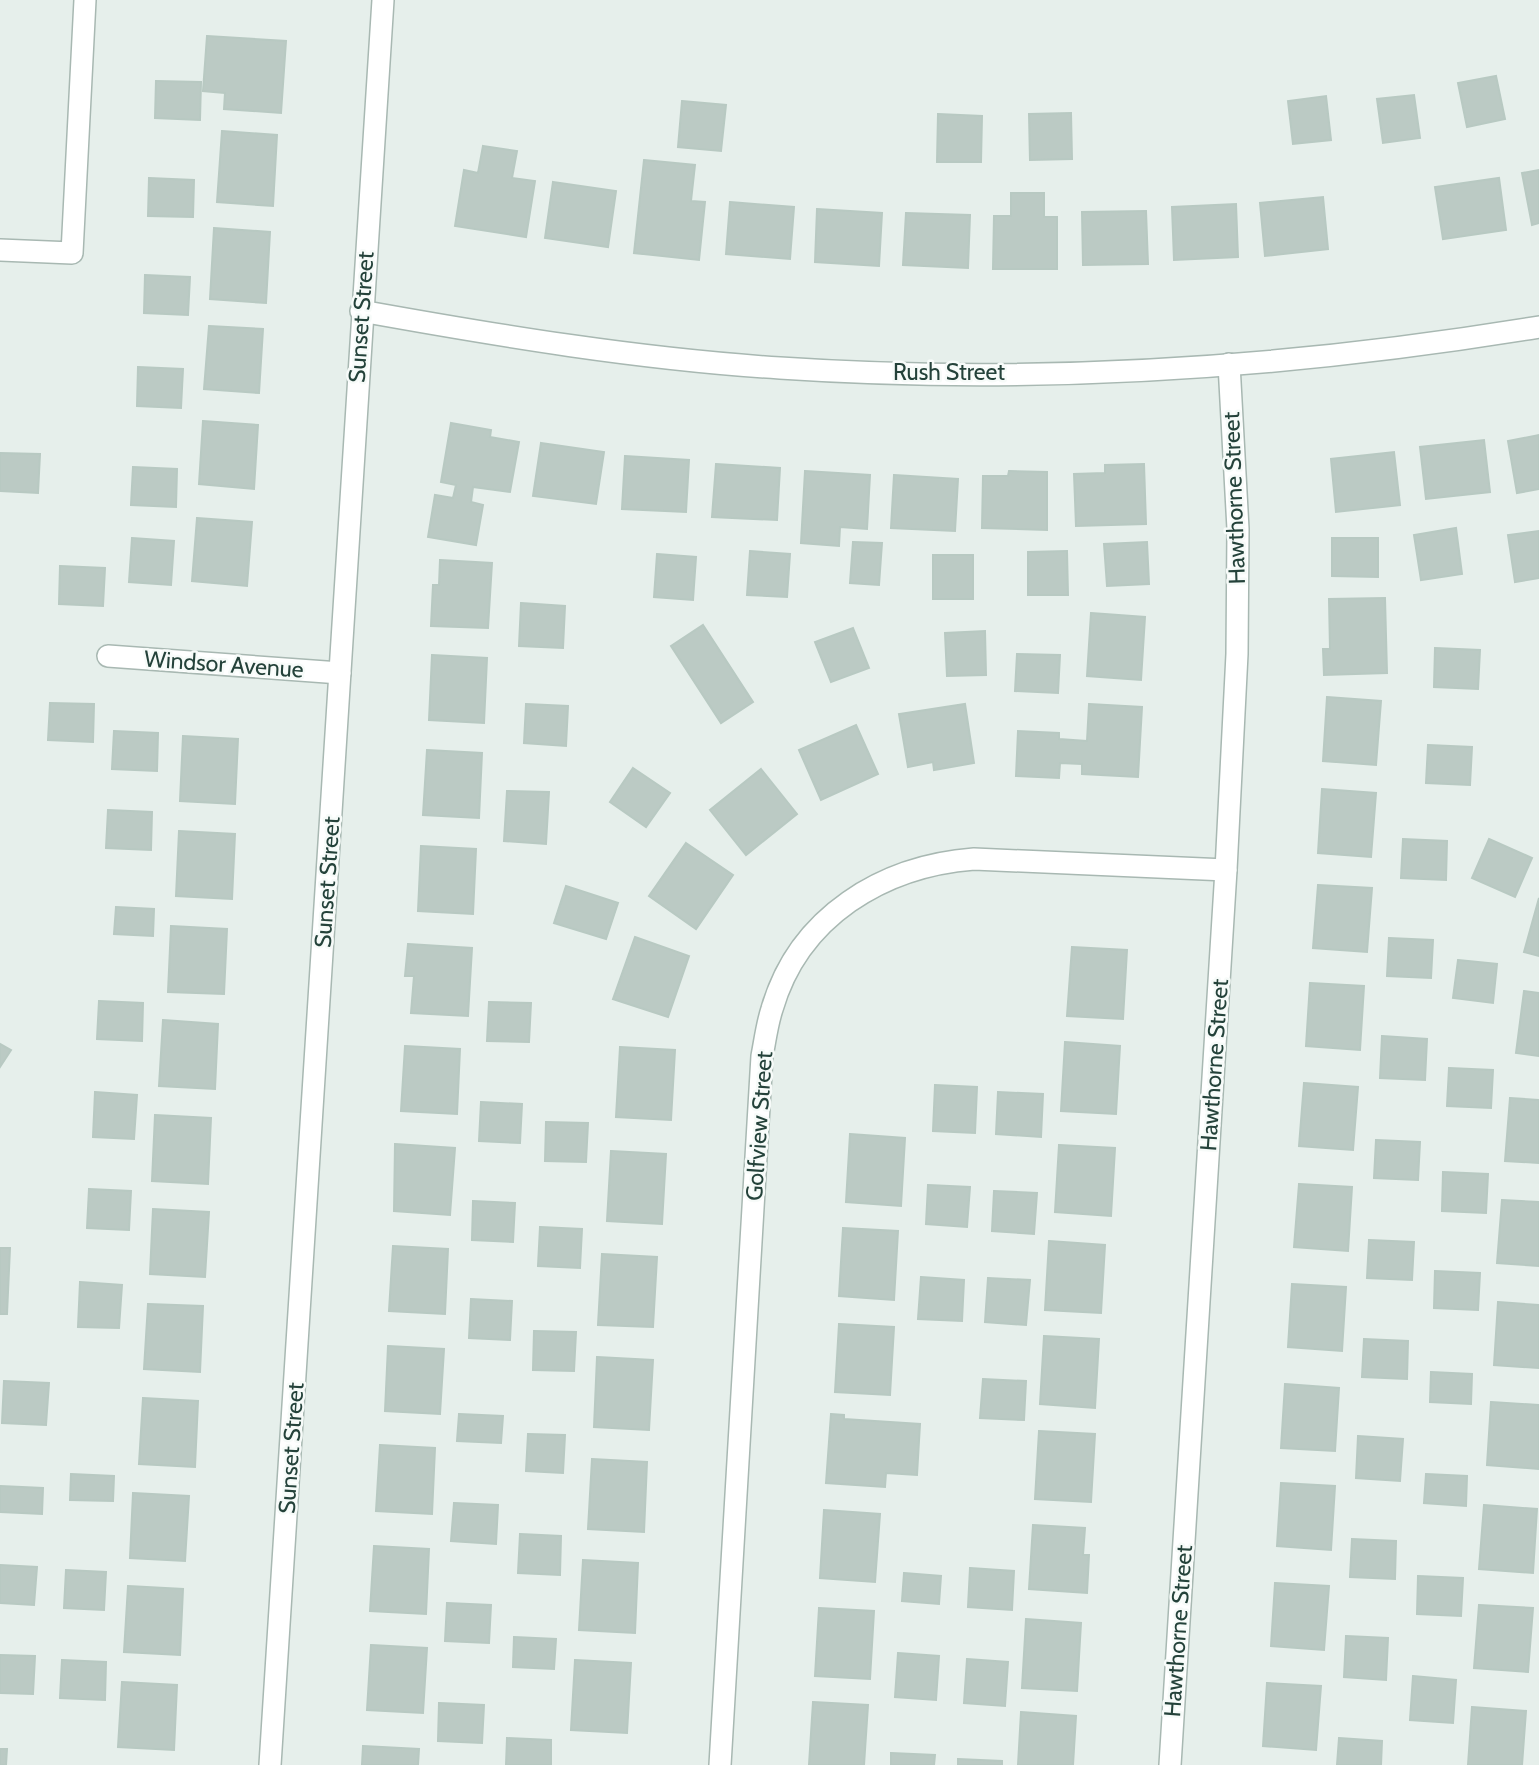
<svg xmlns="http://www.w3.org/2000/svg" width="1539" height="1765" viewBox="0 0 1539 1765" font-family="Cabin,sans-serif">
  <style>
    .building { fill: #bbcac4; stroke: #b8c9c2; stroke-width: 2 }
    .lines { fill: none; stroke-linecap: round; stroke-linejoin: round }
    .minor-casing { stroke: #a8b8b2; stroke-width: 24 }
    .minor { stroke: #fff; stroke-width: 21 }
    .labels { text-anchor: middle; stroke-width: 5; stroke-linejoin: round; paint-order: stroke }
    .street-label { font-size: 23px; fill: #24423a; stroke: #f7fbf9 }
  </style>
  <rect width="100%" height="100%" fill="#e6efeb"/>
  <g class="building">
    <path d="M207,36L286,41L281,113L224,109L225,93L203,91Z"/>
    <path d="M1496,76L1505,119L1467,127L1458,83Z"/>
    <path d="M156,81L201,82L200,120L155,118Z"/>
    <path d="M1414,95L1420,138L1383,143L1377,99Z"/>
    <path d="M1326,96L1331,140L1293,144L1288,101Z"/>
    <path d="M682,101L726,105L721,151L678,147Z"/>
    <path d="M1071,113L1072,159L1030,160L1029,114Z"/>
    <path d="M938,114L982,116L981,162H937Z"/>
    <path d="M222,131L277,135L273,206L217,202Z"/>
    <path d="M483,146L517,151L512,178L535,181L526,237L455,226L464,170L478,173Z"/>
    <path d="M644,160L695,165L691,201L705,202L699,260L634,253Z"/>
    <path d="M1539,170V223L1532,225L1522,173Z"/>
    <path d="M149,178L194,180L193,217L148,216Z"/>
    <path d="M1499,178L1506,230L1443,239L1435,187Z"/>
    <path d="M553,182L616,191L608,247L545,238Z"/>
    <path d="M1011,193H1044V217H1057V269H993L994,216H1011Z"/>
    <path d="M1323,197L1328,249L1265,256L1260,203Z"/>
    <path d="M730,202L794,207L790,259L726,254Z"/>
    <path d="M1236,204L1238,257L1174,260L1172,207Z"/>
    <path d="M817,209L882,213L879,266L815,262Z"/>
    <path d="M1146,211L1148,264L1083,265L1082,212Z"/>
    <path d="M906,213L970,215L968,268L903,265Z"/>
    <path d="M214,228L270,232L266,303L210,299Z"/>
    <path d="M145,275L190,277L188,315L144,313Z"/>
    <path d="M209,326L263,329L259,393L204,389Z"/>
    <path d="M138,367L183,369L181,408L137,406Z"/>
    <path d="M203,421L258,425L254,489L199,484Z"/>
    <path d="M451,423L491,430L490,437L519,442L510,492L473,487L471,502L483,505L476,545L428,537L435,495L453,498L456,485L441,482Z"/>
    <path d="M1539,435V489L1517,493L1508,441Z"/>
    <path d="M1484,440L1490,492L1426,499L1420,447Z"/>
    <path d="M541,443L604,452L596,504L533,496Z"/>
    <path d="M1394,452L1400,505L1336,512L1331,459Z"/>
    <path d="M0,453L40,454L38,493L0,491Z"/>
    <path d="M625,456L689,460L686,512L622,509Z"/>
    <path d="M716,464L780,468L777,520L712,517Z"/>
    <path d="M1144,464L1146,524L1076,526L1074,474L1105,473V465Z"/>
    <path d="M133,467L177,469L176,507L131,505Z"/>
    <path d="M805,471L870,475L867,529L840,527L839,546L801,543Z"/>
    <path d="M1009,471L1047,472V530L982,528L983,476H1008Z"/>
    <path d="M894,475L958,479L955,531L891,528Z"/>
    <path d="M197,518L252,522L247,586L192,581Z"/>
    <path d="M1456,528L1462,574L1421,580L1414,535Z"/>
    <path d="M1539,531V578L1515,582L1508,535Z"/>
    <path d="M132,538L174,541L171,585L129,582Z"/>
    <path d="M1332,538H1378V577L1332,576Z"/>
    <path d="M853,542L882,543L879,585L850,583Z"/>
    <path d="M1147,542L1149,584L1107,586L1104,544Z"/>
    <path d="M750,551L790,554L787,597L747,595Z"/>
    <path d="M1067,551L1068,595H1028V552Z"/>
    <path d="M657,554L696,557L693,600L654,597Z"/>
    <rect x="933" y="555" width="40" height="44"/>
    <path d="M440,560L492,563L488,628L431,626L433,585H439Z"/>
    <path d="M60,566L105,568L103,606L59,604Z"/>
    <path d="M1385,598L1387,673L1324,675L1323,649H1330L1329,599Z"/>
    <path d="M521,603L565,606L563,648L519,646Z"/>
    <path d="M1091,613L1145,617L1141,680L1087,676Z"/>
    <path d="M703,625L753,702L721,723L671,646Z"/>
    <path d="M853,628L869,668L831,682L815,642Z"/>
    <path d="M985,631L986,675L947,676L945,633Z"/>
    <path d="M1435,648L1480,650L1478,689L1434,687Z"/>
    <path d="M1017,654L1060,655L1058,693L1015,691Z"/>
    <path d="M432,655L487,658L484,723L429,720Z"/>
    <path d="M1327,697L1381,701L1376,765L1323,761Z"/>
    <path d="M50,703L94,704L93,742L48,740Z"/>
    <path d="M526,704L568,706L566,746L524,743Z"/>
    <path d="M965,704L974,763L934,770L933,762L908,767L899,714Z"/>
    <path d="M1089,704L1142,707L1138,777L1082,774V764L1060,763L1059,778L1016,776L1018,731L1059,733V739L1087,741Z"/>
    <path d="M856,725L878,774L821,800L799,750Z"/>
    <path d="M114,731L158,733L157,771L112,769Z"/>
    <path d="M183,736L238,739L235,804L180,801Z"/>
    <path d="M1428,745L1472,747L1470,785L1426,783Z"/>
    <path d="M427,750L482,753L479,818L423,815Z"/>
    <path d="M633,768L670,793L646,827L610,802Z"/>
    <path d="M761,769L797,814L746,855L710,810Z"/>
    <path d="M1322,789L1376,793L1371,857L1318,853Z"/>
    <path d="M507,791L549,792L546,844L504,841Z"/>
    <path d="M108,810L152,812L151,850L106,848Z"/>
    <path d="M179,831L235,834L232,899L176,896Z"/>
    <path d="M1403,839L1447,841L1446,880L1401,878Z"/>
    <path d="M1489,839L1532,858L1515,897L1472,878Z"/>
    <path d="M686,843L733,875L696,929L649,896Z"/>
    <path d="M421,846L476,849L473,914L418,911Z"/>
    <path d="M1318,885L1372,888L1367,952L1313,948Z"/>
    <path d="M566,886L618,903L606,939L554,923Z"/>
    <path d="M1539,898V956L1524,952Z"/>
    <path d="M116,907L154,909L153,936L114,934Z"/>
    <path d="M171,926L227,929L224,994L168,992Z"/>
    <path d="M635,937L689,956L668,1017L613,999Z"/>
    <path d="M1389,938L1433,940L1431,978L1387,976Z"/>
    <path d="M408,944L472,948L468,1016L411,1013L414,976H405Z"/>
    <path d="M1072,947L1127,950L1123,1019L1067,1016Z"/>
    <path d="M1458,960L1497,964L1493,1003L1453,998Z"/>
    <path d="M1310,983L1364,986L1360,1050L1306,1046Z"/>
    <path d="M1524,991L1539,993V1056L1516,1053Z"/>
    <path d="M99,1001L143,1003L142,1041L97,1039Z"/>
    <path d="M489,1002L531,1003L529,1042L487,1041Z"/>
    <path d="M163,1020L218,1024L215,1089L159,1086Z"/>
    <path d="M1382,1036L1427,1039L1425,1080L1380,1078Z"/>
    <path d="M1065,1042L1120,1046L1116,1114L1061,1111Z"/>
    <path d="M0,1044L11,1050L0,1067Z"/>
    <path d="M405,1046L460,1049L457,1114L401,1111Z"/>
    <path d="M620,1047L675,1050L671,1120L616,1117Z"/>
    <path d="M1449,1068L1493,1070L1491,1108L1447,1106Z"/>
    <path d="M1304,1083L1358,1087L1353,1150L1299,1146Z"/>
    <path d="M935,1085L977,1087L975,1133L933,1131Z"/>
    <path d="M95,1092L137,1095L134,1139L93,1137Z"/>
    <path d="M998,1092L1043,1094L1041,1137L996,1134Z"/>
    <path d="M1510,1098L1539,1100V1163L1505,1161Z"/>
    <path d="M481,1102L522,1104L520,1143L479,1141Z"/>
    <path d="M155,1115L211,1118L208,1184L152,1181Z"/>
    <path d="M546,1122L588,1123L586,1162L545,1161Z"/>
    <path d="M850,1134L905,1138L901,1206L846,1202Z"/>
    <path d="M1376,1140L1420,1142L1418,1180L1374,1178Z"/>
    <path d="M395,1144L455,1148L450,1215L394,1211Z"/>
    <path d="M1059,1145L1115,1148L1111,1216L1055,1212Z"/>
    <path d="M611,1151L666,1154L662,1224L607,1221Z"/>
    <path d="M1443,1172L1488,1174L1486,1213L1442,1211Z"/>
    <path d="M1299,1184L1352,1187L1348,1251L1294,1247Z"/>
    <path d="M928,1185L970,1187L967,1227L926,1224Z"/>
    <path d="M89,1189L131,1191L129,1230L87,1228Z"/>
    <path d="M994,1191L1037,1193L1034,1234L992,1231Z"/>
    <path d="M1502,1200L1539,1202V1266L1497,1263Z"/>
    <path d="M473,1201L515,1203L513,1242L472,1240Z"/>
    <path d="M153,1209L209,1212L205,1277L150,1274Z"/>
    <path d="M540,1227L582,1229L580,1268L538,1266Z"/>
    <path d="M843,1228L898,1231L894,1300L839,1296Z"/>
    <path d="M1369,1240L1414,1242L1412,1280L1367,1278Z"/>
    <path d="M1049,1241L1105,1245L1101,1313L1045,1310Z"/>
    <path d="M393,1246L448,1249L445,1314L389,1311Z"/>
    <path d="M0,1248H10L7,1314H0Z"/>
    <path d="M602,1254L657,1257L653,1327L598,1325Z"/>
    <path d="M1435,1271L1480,1273L1478,1310L1434,1308Z"/>
    <path d="M921,1277L964,1280L962,1321L918,1319Z"/>
    <path d="M988,1278L1030,1280L1026,1325L985,1322Z"/>
    <path d="M80,1282L122,1285L119,1328L78,1327Z"/>
    <path d="M1292,1284L1346,1287L1342,1351L1288,1347Z"/>
    <path d="M471,1299L512,1301L510,1340L469,1338Z"/>
    <path d="M1498,1302L1539,1305V1368L1494,1365Z"/>
    <path d="M148,1304L203,1306L200,1372L144,1369Z"/>
    <path d="M839,1324L894,1327L890,1395L835,1392Z"/>
    <path d="M534,1331L576,1332L574,1371L533,1370Z"/>
    <path d="M1044,1336L1099,1339L1095,1408L1040,1404Z"/>
    <path d="M1364,1339L1408,1341L1407,1379L1362,1377Z"/>
    <path d="M388,1346L444,1349L440,1414L385,1411Z"/>
    <path d="M597,1357L653,1360L649,1430L594,1427Z"/>
    <path d="M1431,1372L1472,1374L1471,1404L1430,1402Z"/>
    <path d="M983,1379L1026,1381L1024,1420L980,1418Z"/>
    <path d="M4,1381L49,1383L46,1425L2,1423Z"/>
    <path d="M1285,1384L1339,1388L1335,1451L1281,1448Z"/>
    <path d="M143,1398L198,1401L195,1467L139,1464Z"/>
    <path d="M1491,1402L1539,1405V1469L1487,1465Z"/>
    <path d="M459,1414L503,1416L501,1443L457,1441Z"/>
    <path d="M831,1414L844,1415V1419L920,1424L917,1475L886,1473L885,1487L826,1483Z"/>
    <path d="M1039,1431L1095,1434L1091,1502L1035,1499Z"/>
    <path d="M528,1434L565,1435L563,1473L526,1471Z"/>
    <path d="M1358,1436L1403,1439L1400,1481L1356,1478Z"/>
    <path d="M380,1445L435,1448L432,1514L376,1511Z"/>
    <path d="M592,1459L647,1462L644,1532L588,1529Z"/>
    <path d="M71,1474L114,1476L113,1501L70,1500Z"/>
    <path d="M1426,1474L1467,1476L1466,1506L1424,1503Z"/>
    <path d="M1281,1483L1335,1486L1331,1550L1277,1546Z"/>
    <path d="M0,1486L43,1488L42,1514L0,1512Z"/>
    <path d="M133,1493L189,1496L185,1561L130,1558Z"/>
    <path d="M454,1503L498,1505L496,1544L451,1541Z"/>
    <path d="M1484,1505L1537,1509L1533,1573L1479,1569Z"/>
    <path d="M824,1510L880,1514L875,1582L820,1578Z"/>
    <path d="M1033,1525L1085,1528L1083,1555H1089L1087,1593L1029,1589Z"/>
    <path d="M520,1534L561,1536L560,1575L518,1573Z"/>
    <path d="M1352,1539L1396,1541L1395,1579L1350,1577Z"/>
    <path d="M374,1546L429,1549L426,1614L370,1611Z"/>
    <path d="M583,1560L638,1563L635,1633L579,1630Z"/>
    <path d="M0,1565L37,1567L34,1605L0,1603Z"/>
    <path d="M970,1568L1014,1571L1012,1610L968,1607Z"/>
    <path d="M66,1570L106,1572L104,1610L64,1608Z"/>
    <path d="M904,1573L941,1576L939,1604L902,1601Z"/>
    <path d="M1418,1576L1463,1578L1461,1616L1417,1614Z"/>
    <path d="M1275,1583L1329,1586L1324,1650L1271,1646Z"/>
    <path d="M128,1586L183,1589L180,1655L124,1652Z"/>
    <path d="M447,1603L491,1605L489,1643L445,1641Z"/>
    <path d="M1479,1605L1533,1608L1528,1672L1474,1668Z"/>
    <path d="M819,1608L874,1611L870,1679L815,1676Z"/>
    <path d="M1026,1619L1081,1623L1077,1691L1022,1688Z"/>
    <path d="M1346,1636L1388,1638L1386,1680L1344,1677Z"/>
    <path d="M514,1637L556,1639L554,1669L513,1667Z"/>
    <path d="M371,1645L427,1648L423,1713L367,1710Z"/>
    <path d="M898,1653L939,1656L936,1700L895,1697Z"/>
    <path d="M0,1655L35,1656L33,1694L0,1693Z"/>
    <path d="M967,1659L1008,1662L1005,1706L964,1703Z"/>
    <path d="M62,1660L106,1662L105,1700L60,1698Z"/>
    <path d="M575,1660L631,1663L627,1733L571,1730Z"/>
    <path d="M1413,1676L1456,1680L1453,1723L1410,1720Z"/>
    <path d="M122,1682L177,1685L174,1750L118,1747Z"/>
    <path d="M1267,1683L1321,1686L1316,1750L1263,1746Z"/>
    <path d="M813,1702L868,1705L864,1765H809Z"/>
    <path d="M439,1703L484,1705L482,1743L438,1741Z"/>
    <path d="M1472,1707L1526,1711L1522,1765H1468Z"/>
    <path d="M1021,1712L1076,1716L1073,1765H1018Z"/>
    <path d="M507,1738L551,1740V1765H506Z"/>
    <path d="M1339,1738L1382,1741L1381,1765H1337Z"/>
    <path d="M363,1746L419,1749L418,1765H362Z"/>
    <path d="M0,1749H7L6,1765H0Z"/>
    <path d="M891,1753L935,1755L934,1765H891Z"/>
    <path d="M958,1759L1002,1761V1765H958Z"/>
  </g>
  <g class="lines">
    <g class="minor-casing">
      <g id="minor">
        <path d="M0,250L72,253L85,0"/>
        <path d="M361,311C500,336 639,359 780,368C1032,385 1290,368 1539,327"/>
        <path d="M108,656L340,673"/>
        <path d="M270,1765L383,0"/>
        <path d="M720,1765L762,1056C765,1041 767,1024 772,1009C799,916 883,866 974,859L1226,870"/>
        <path d="M1170,1765L1226,870L1237,654L1238,529L1229,364"/>
      </g>
    </g>
    <use href="#minor" class="minor"/>
  </g>
  <g class="labels">
    <g class="street-label">
      <text transform="translate(361 317) rotate(-86)" y="8">Sunset Street</text>
      <text x="949" y="380">Rush Street</text>
      <text transform="translate(1234 498) rotate(-92)" y="8">Hawthorne Street</text>
      <text transform="translate(224 664) rotate(4)" y="8">Windsor Avenue</text>
      <text transform="translate(327 882) rotate(-86)" y="8">Sunset Street</text>
      <text transform="translate(1214 1065) rotate(-86)" y="8">Hawthorne Street</text>
      <text transform="translate(759 1126) rotate(-86)" y="8">Golfview Street</text>
      <text transform="translate(291 1448) rotate(-86)" y="8">Sunset Street</text>
      <text transform="translate(1178 1631) rotate(-86)" y="8">Hawthorne Street</text>
    </g>
  </g>
</svg>
